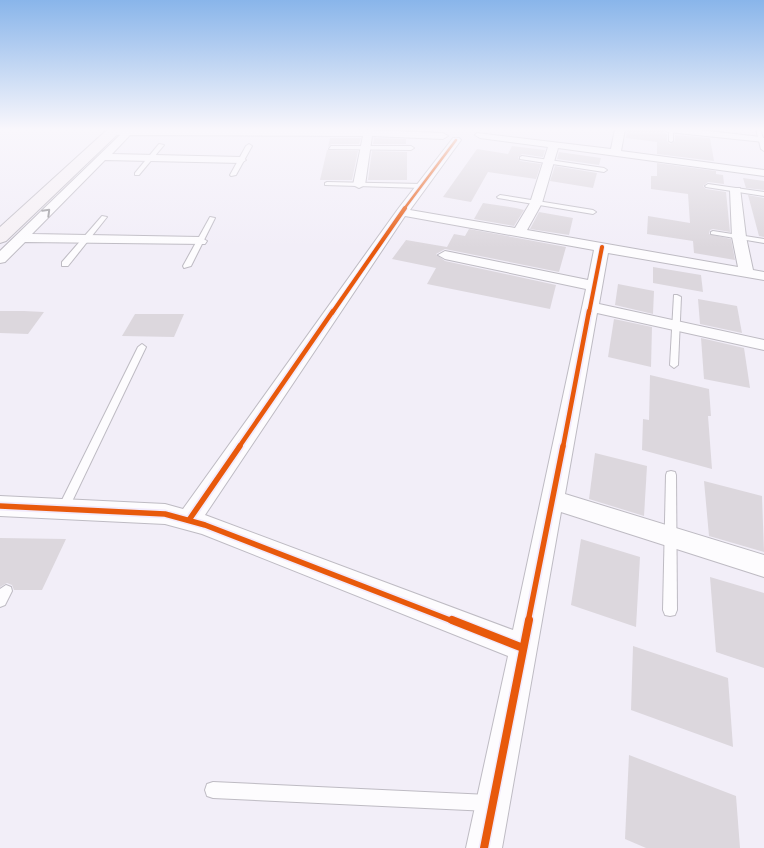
<svg xmlns="http://www.w3.org/2000/svg" width="764" height="848" viewBox="0 0 764 848" font-family="Roboto,sans-serif">
  <style>
    .building { fill: #dcd7dd }
    .lines { fill: none; stroke-linecap: round; stroke-linejoin: round }
    .lane-casing { stroke: #bebbc3; stroke-width: 2 }
    .street-casing { stroke: #bebbc3; stroke-width: 2 }
    .secondary-casing { stroke: #bebbc3; stroke-width: 2 }
    .lane { fill: #fdfcfe; fill-rule: evenodd }
    .street { fill: #fdfcfe; fill-rule: evenodd }
    .secondary { fill: #f6f1f5; fill-rule: evenodd }
    .cycleway-far4-casing { stroke: #f1eafc; stroke-width: 4.5 }
    .cycleway-far3-casing { stroke: #f1eafc; stroke-width: 6 }
    .cycleway-far2-casing { stroke: #f1eafc; stroke-width: 8 }
    .cycleway-far1-casing { stroke: #f1eafc; stroke-width: 9 }
    .cycleway-casing { stroke: #f1eafc; stroke-width: 11 }
    .cycleway-far4 { stroke: #e8590c; stroke-width: 2.5 }
    .cycleway-far3 { stroke: #e8590c; stroke-width: 4 }
    .cycleway-far2 { stroke: #e8590c; stroke-width: 4.5 }
    .cycleway-far1 { stroke: #e8590c; stroke-width: 5.5 }
    .cycleway { stroke: #e8590c; stroke-width: 8 }
    .oneway { stroke: #9b9a9e }
  </style>
  <rect width="100%" height="100%" fill="#f2eef8"/>
  <g class="building">
    <path d="M627,129H661L667,134V141L670,144L675,141V135L710,138L714,161L657,154V142L626,138Z"/>
    <path d="M330,138H361L359,144H331L328,147Z"/>
    <path d="M374,138L406,139V144H373Z"/>
    <path d="M512,146L545,150L543,157L522,154L518,157L520,161L541,164L536,179L488,172L471,202L443,197L477,149L508,154Z"/>
    <path d="M327,150L358,151L352,180H320Z"/>
    <path d="M372,151L407,152V180H368Z"/>
    <path d="M559,152L601,158L599,165L557,159Z"/>
    <path d="M657,163L716,171V174L723,175L724,184L708,182L703,186L706,189L726,192L730,232L713,229L710,230L709,234L731,239L735,260L694,253L693,241L647,234L648,216L690,223L688,194L651,189V176H657Z"/>
    <path d="M555,166L597,173L593,188L550,181Z"/>
    <path d="M743,178L764,181V190L746,188Z"/>
    <path d="M748,195L764,198V237L759,236Z"/>
    <path d="M483,203L516,208L524,210L514,226L474,219Z"/>
    <path d="M539,212L573,218L569,235L530,229Z"/>
    <path d="M469,229L566,247L559,272L445,249L436,254L445,261L556,285L550,309L427,284L436,268L392,259L406,240L447,247L454,234L465,236Z"/>
    <path d="M653,267L701,275L703,292L653,283Z"/>
    <path d="M618,284L654,291L653,314L615,305Z"/>
    <path d="M698,299L737,306L742,333L700,324Z"/>
    <path d="M0,311H24L44,312L28,334L0,333Z"/>
    <path d="M135,314H184L174,337L122,336Z"/>
    <path d="M614,319L652,327L651,367L608,357Z"/>
    <path d="M701,338L744,348L750,388L704,379Z"/>
    <path d="M650,375L709,389L711,416H708L712,469L642,450L643,419L649,420Z"/>
    <path d="M595,453L647,466L644,516L589,499Z"/>
    <path d="M704,481L762,496L764,552L709,536Z"/>
    <path d="M0,538L66,539L42,590H14L12,585L7,583L0,587Z"/>
    <path d="M581,539L640,557L636,627L571,605Z"/>
    <path d="M710,577L764,593V668L716,652Z"/>
    <path d="M633,646L728,678L733,747L631,710Z"/>
    <path d="M629,755L736,796L740,848H646L625,839Z"/>
  </g>
  <g class="lines">
    <g class="lane-casing">
      <g id="lane">
        <path d="M669,129H673V141L671,142L669,141Z"/>
        <path d="M756,129H760L764,141V151L761,149Z"/>
        <path d="M159,144L164,145L139,175H135V173Z"/>
        <path d="M249,144L252,146L236,175L231,176L230,175L246,146Z"/>
        <path d="M331,146H411L414,148L411,150L329,149Z"/>
        <path d="M522,156L604,168L607,170L604,172L520,159V157Z"/>
        <path d="M327,182L422,184L425,186L422,188L325,185V183Z"/>
        <path d="M708,184L764,192V196L706,187L705,186Z"/>
        <path d="M500,195L593,210L596,212L593,214L498,198L497,197Z"/>
        <path d="M102,216L107,217L68,266H62V262Z"/>
        <path d="M210,217L215,218L191,266L184,268L183,266Z"/>
        <path d="M713,231L764,239V243L711,234V232Z"/>
        <path d="M674,295H677L681,297L678,365L674,368L670,365Z"/>
        <path d="M142,344L146,347L67,512L63,514L59,512L57,509L59,506L138,347Z"/>
        <path d="M671,471L675,472L676,475L677,610L675,615L670,616L665,615L663,610L666,475L667,472Z"/>
        <path d="M6,585L11,587L12,591L5,605L0,607V589Z"/>
        <path d="M213,782L489,795L495,797L497,803L495,809L489,811L213,798L207,796L205,790L207,784Z"/>
      </g>
    </g>
    <g class="street-casing">
      <g id="street">
        <path d="M113,129L368,130L443,133L448,136L443,139L372,136L365,185L359,188L353,185L363,136L130,135L112,154L241,157L246,160L241,163L105,160L32,234L200,237L207,241L205,244L25,242L5,262L0,263V251L120,135L110,134V130Z"/>
        <path d="M615,129H625L621,151L764,170V176L558,148L542,203L527,230L738,267L732,237L730,190L732,188H740L746,237L753,270L764,272V280L608,253L599,304L764,340V350L597,313L565,494L764,555V577L561,512L502,848H466L508,656L202,534L165,524L0,516V496L165,504L183,509L398,209L453,138H459L461,140L410,210L515,228L530,203L548,147L480,138L475,135L477,133L611,149ZM405,216L594,250L588,280L445,251L438,255L445,259L586,289L513,630L205,515Z"/>
        <path d="M663,129H691L761,137L764,138V142L668,132Z"/>
      </g>
    </g>
    <g class="secondary-casing">
      <path id="secondary" d="M108,129H123L6,241L0,243V227Z"/>
    </g>
    <use href="#lane" class="lane"/>
    <use href="#street" class="street"/>
    <use href="#secondary" class="secondary"/>
    <g class="cycleway-far4-casing">
      <path id="cycleway-far4" d="M404,209L456,140"/>
    </g>
    <g class="cycleway-far3-casing">
      <g id="cycleway-far3">
        <path d="M332,313L405,208"/>
        <path d="M589,313L602,247"/>
      </g>
    </g>
    <g class="cycleway-far2-casing">
      <g id="cycleway-far2">
        <path d="M239,447L333,311"/>
        <path d="M563,447L589,311"/>
      </g>
    </g>
    <g class="cycleway-far1-casing">
      <g id="cycleway-far1">
        <path d="M0,506L165,514L205,525L455,622"/>
        <path d="M189,520L240,446"/>
        <path d="M528,622L563,446"/>
      </g>
    </g>
    <g class="cycleway-casing">
      <g id="cycleway">
        <path d="M452,620L523,648"/>
        <path d="M484,848L529,620"/>
      </g>
    </g>
    <use href="#cycleway-far4" class="cycleway-far4"/>
    <use href="#cycleway-far3" class="cycleway-far3"/>
    <use href="#cycleway-far2" class="cycleway-far2"/>
    <use href="#cycleway-far1" class="cycleway-far1"/>
    <use href="#cycleway" class="cycleway"/>
  </g>
  <defs><path id="oneway-chevron" d="M-2-3.5L2.5 0L-2 3.5" fill="none" stroke-width="1.6" stroke-linecap="round" stroke-linejoin="round" transform="scale(1.25)"/></defs>
  <use class="oneway" href="#oneway-chevron" transform="translate(47 212) rotate(-45)"/>
  <linearGradient id="sky" x2="0" y2="1"><stop stop-color="#89b5ea"/><stop offset="0.52" stop-color="#f9f7fc"/><stop offset="1" stop-color="#f9f7fc" stop-opacity="0"/></linearGradient>
  <rect width="764" height="248" fill="url(#sky)"/>
</svg>
